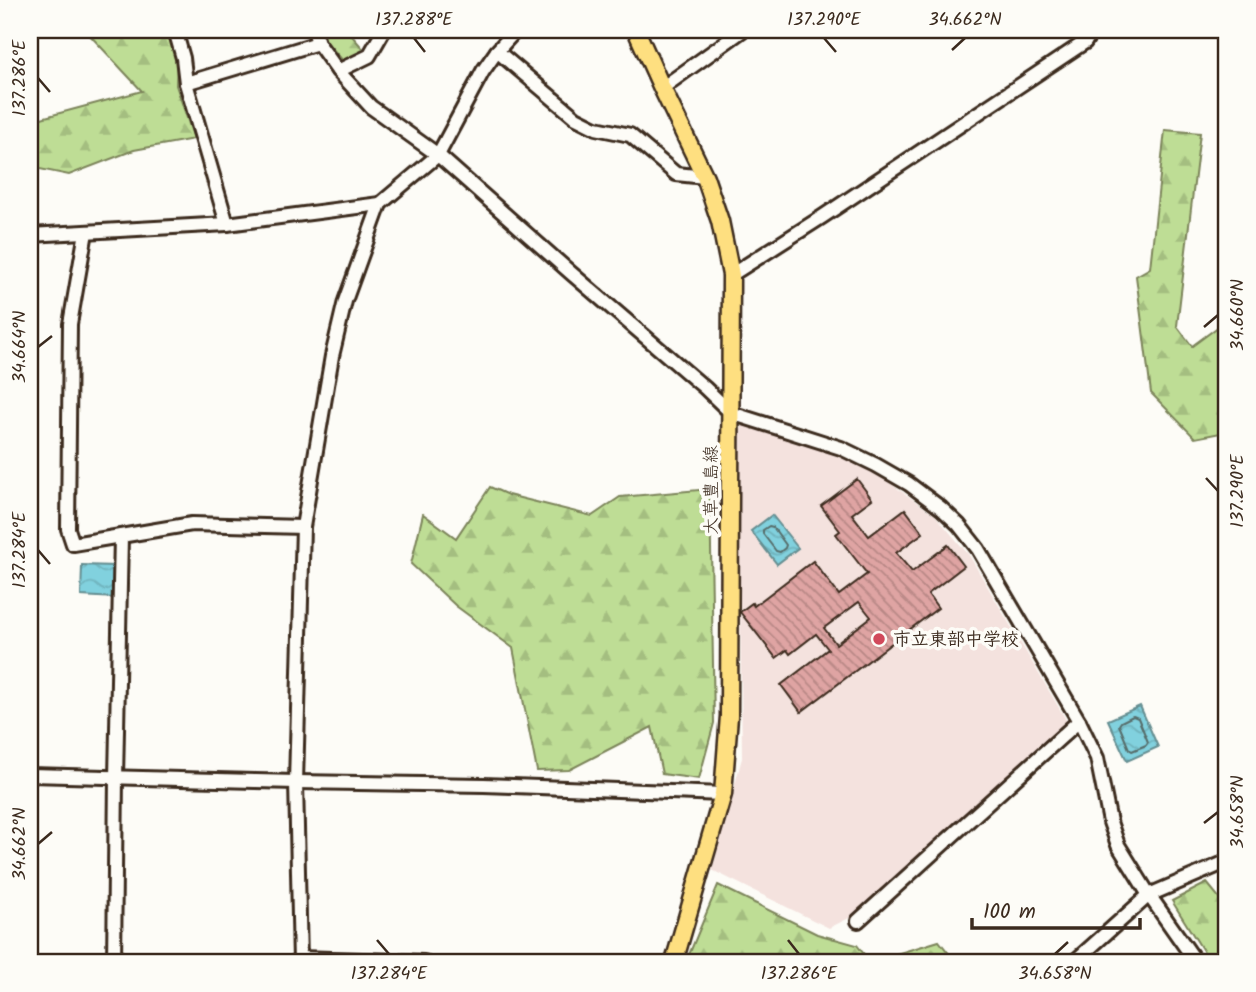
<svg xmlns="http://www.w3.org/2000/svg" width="1256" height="992" viewBox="0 0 1256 992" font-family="Kalam,'Klee One',sans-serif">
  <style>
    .built { fill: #f4e2de }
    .forest { fill: url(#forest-firs); stroke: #7c845a; stroke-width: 2 }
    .water { fill: url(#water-waves); stroke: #658e91; stroke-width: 2 }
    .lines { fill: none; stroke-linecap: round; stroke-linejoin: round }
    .shore { stroke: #576d6b; stroke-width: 2 }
    .building { fill: url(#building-back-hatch); stroke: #3b2a1e; stroke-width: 2; fill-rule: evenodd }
    .minor-casing { stroke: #3b2a1e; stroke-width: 18 }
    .major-casing { stroke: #3b2a1e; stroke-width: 21 }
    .minor { stroke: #fdfcf7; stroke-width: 12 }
    .major { stroke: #fedf80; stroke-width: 16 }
    .ticks { fill: none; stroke: #3b2a1e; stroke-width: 2.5 }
    .poi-dot { fill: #d1495b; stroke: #fdfcf7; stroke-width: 2.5 }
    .labels { text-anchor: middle; stroke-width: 7; stroke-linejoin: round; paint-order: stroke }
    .street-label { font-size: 18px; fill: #3b2a1e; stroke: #fdfcf7 }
    .poi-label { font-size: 18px; font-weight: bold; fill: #3b2a1e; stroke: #fdfcf7; text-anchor: start }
    .neatline { fill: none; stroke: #3b2a1e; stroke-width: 2.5 }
    .ticks-label { font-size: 18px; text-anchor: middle; fill: #3b2a1e }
  </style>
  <defs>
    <pattern id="forest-firs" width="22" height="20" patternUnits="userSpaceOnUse" patternTransform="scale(1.75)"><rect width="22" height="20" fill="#bedd95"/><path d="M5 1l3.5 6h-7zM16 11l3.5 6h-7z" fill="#a4be80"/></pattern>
    <pattern id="water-waves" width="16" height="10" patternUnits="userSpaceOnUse" patternTransform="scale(1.75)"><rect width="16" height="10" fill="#81d1de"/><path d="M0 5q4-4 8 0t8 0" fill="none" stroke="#70b4be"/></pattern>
    <pattern id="building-back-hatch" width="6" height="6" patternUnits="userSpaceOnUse" patternTransform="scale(1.75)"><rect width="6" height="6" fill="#dfa4a3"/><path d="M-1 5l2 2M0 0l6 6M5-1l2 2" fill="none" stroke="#b68684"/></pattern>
  </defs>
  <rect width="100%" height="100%" fill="#fdfcf7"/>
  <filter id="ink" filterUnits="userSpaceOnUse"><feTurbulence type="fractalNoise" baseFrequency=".0143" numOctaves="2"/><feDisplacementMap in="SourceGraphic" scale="14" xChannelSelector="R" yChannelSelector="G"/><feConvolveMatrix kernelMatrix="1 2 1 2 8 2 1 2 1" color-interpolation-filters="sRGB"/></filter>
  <g filter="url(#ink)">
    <path class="built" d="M743,425L803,441L874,472L935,515L969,555L1068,723L853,916L829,928L712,870L742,758L738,435Z"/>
    <g class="forest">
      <path d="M85,30H168L177,60L176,85L194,139L134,150L69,175L30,167V121L142,91Z"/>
      <path d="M321,30H347L365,51L344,62L324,39Z"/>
      <path d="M1165,130L1200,133L1177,326L1192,346L1226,321V432L1195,438L1151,393L1136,276L1150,268Z"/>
      <path d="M490,487L508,495L592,516L620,497L710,489L714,723L699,779L662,774L652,727L569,770L537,771L513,648L456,606L411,564L423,514L456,538Z"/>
      <path d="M1207,883L1226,906V962H1210L1172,901Z"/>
      <path d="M718,885L817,934L857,945L870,962L939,941L954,960L948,962H686Z"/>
    </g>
    <g class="water">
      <path d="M772,515L798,548L777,564L751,531Z"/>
      <path d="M82,565L116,566L115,598L81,596Z"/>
      <path d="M1140,706L1158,747L1127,761L1108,720Z"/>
    </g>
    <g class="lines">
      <g class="shore">
        <path d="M769,526L773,527L786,545L785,548L780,552L776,551L763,534V530Z"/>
        <path d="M1133,716L1138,718L1148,742L1146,745L1132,751L1129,749L1119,725L1121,722Z"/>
      </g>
    </g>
    <path class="building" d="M857,479L872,499L852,514L869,536L905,509L923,533L896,553L912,572L948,545L964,566L928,594L938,608L801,712L781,685L828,649L816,634L790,654L787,650L776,658L740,612L752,603L754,606L813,561L839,595L867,574L836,534L840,531L821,506ZM859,602L871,617L836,644L824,628Z"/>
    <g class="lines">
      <g class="minor-casing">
        <g id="minor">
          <path d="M175,30L183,58L186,83L227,224"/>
          <path d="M314,30L318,43L338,71L371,107L438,155L571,273L705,388L731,413L841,448L876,465L909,484L941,508L959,525L978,549L1079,721L1097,758L1110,822L1118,845L1149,895L1196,962"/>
          <path d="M1075,30L1085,42"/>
          <path d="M497,51L576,118L596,128L630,135L676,174L705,177"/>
          <path d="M338,71L369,56L384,30"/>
          <path d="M186,83L318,43"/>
          <path d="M662,88L743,30"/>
          <path d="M86,232L70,324L68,529L73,544L192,524L303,527"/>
          <path d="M30,235L227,224L380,204"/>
          <path d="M731,275L822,217L1085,42L1093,30"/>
          <path d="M30,775L296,782L484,785L723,794"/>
          <path d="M858,921L1079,721"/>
          <path d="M300,958L424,962"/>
          <path d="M114,962L116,778L121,536"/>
          <path d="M300,962L296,782L303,527L332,356L345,301L380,204L438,155L483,71L497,51L516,30"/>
          <path d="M1074,962L1149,895L1226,862"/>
        </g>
      </g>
      <g class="major-casing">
        <path id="major" d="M636,30L662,88L705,177L720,221L731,275L729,716L723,794L674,962"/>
      </g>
      <use href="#minor" class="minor"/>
      <use href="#major" class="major"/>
    </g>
  </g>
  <path class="ticks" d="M414,38L425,52M824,38L836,52M952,50L965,38M38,78L50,92M1204,327L1218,315M38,347L52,336M1206,478L1218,491M38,550L50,564M1204,823L1218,812M38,844L52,832M377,940L389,954M788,940L799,954M1055,954L1068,942"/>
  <circle class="poi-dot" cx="879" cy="639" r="7"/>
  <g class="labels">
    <g class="street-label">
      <text transform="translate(711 490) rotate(-90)" y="6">大草豊島線</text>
    </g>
    <g class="poi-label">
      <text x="893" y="645">市立東部中学校</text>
    </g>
  </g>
  <rect width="1256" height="992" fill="none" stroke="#fdfcf7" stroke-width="77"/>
  <path d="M972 918v10h168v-10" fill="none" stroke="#3b2a1e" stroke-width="3.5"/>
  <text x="983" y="918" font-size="21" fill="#3b2a1e" stroke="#fdfcf7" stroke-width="5" paint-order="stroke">100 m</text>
  <rect x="38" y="38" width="1180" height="916" class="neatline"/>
  <g class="ticks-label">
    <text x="414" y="25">137.288°E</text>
    <text x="824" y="25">137.290°E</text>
    <text x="965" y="25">34.662°N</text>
    <text transform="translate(19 78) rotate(-90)" y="6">137.286°E</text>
    <text transform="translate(1237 315) rotate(-90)" y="6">34.660°N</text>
    <text transform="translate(19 347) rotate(-90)" y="6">34.664°N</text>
    <text transform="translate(1237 491) rotate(-90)" y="6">137.290°E</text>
    <text transform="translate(19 550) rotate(-90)" y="6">137.284°E</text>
    <text transform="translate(1237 812) rotate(-90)" y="6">34.658°N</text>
    <text transform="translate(19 844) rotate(-90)" y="6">34.662°N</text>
    <text x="389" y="979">137.284°E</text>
    <text x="799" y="979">137.286°E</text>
    <text x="1055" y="979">34.658°N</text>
  </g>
</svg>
